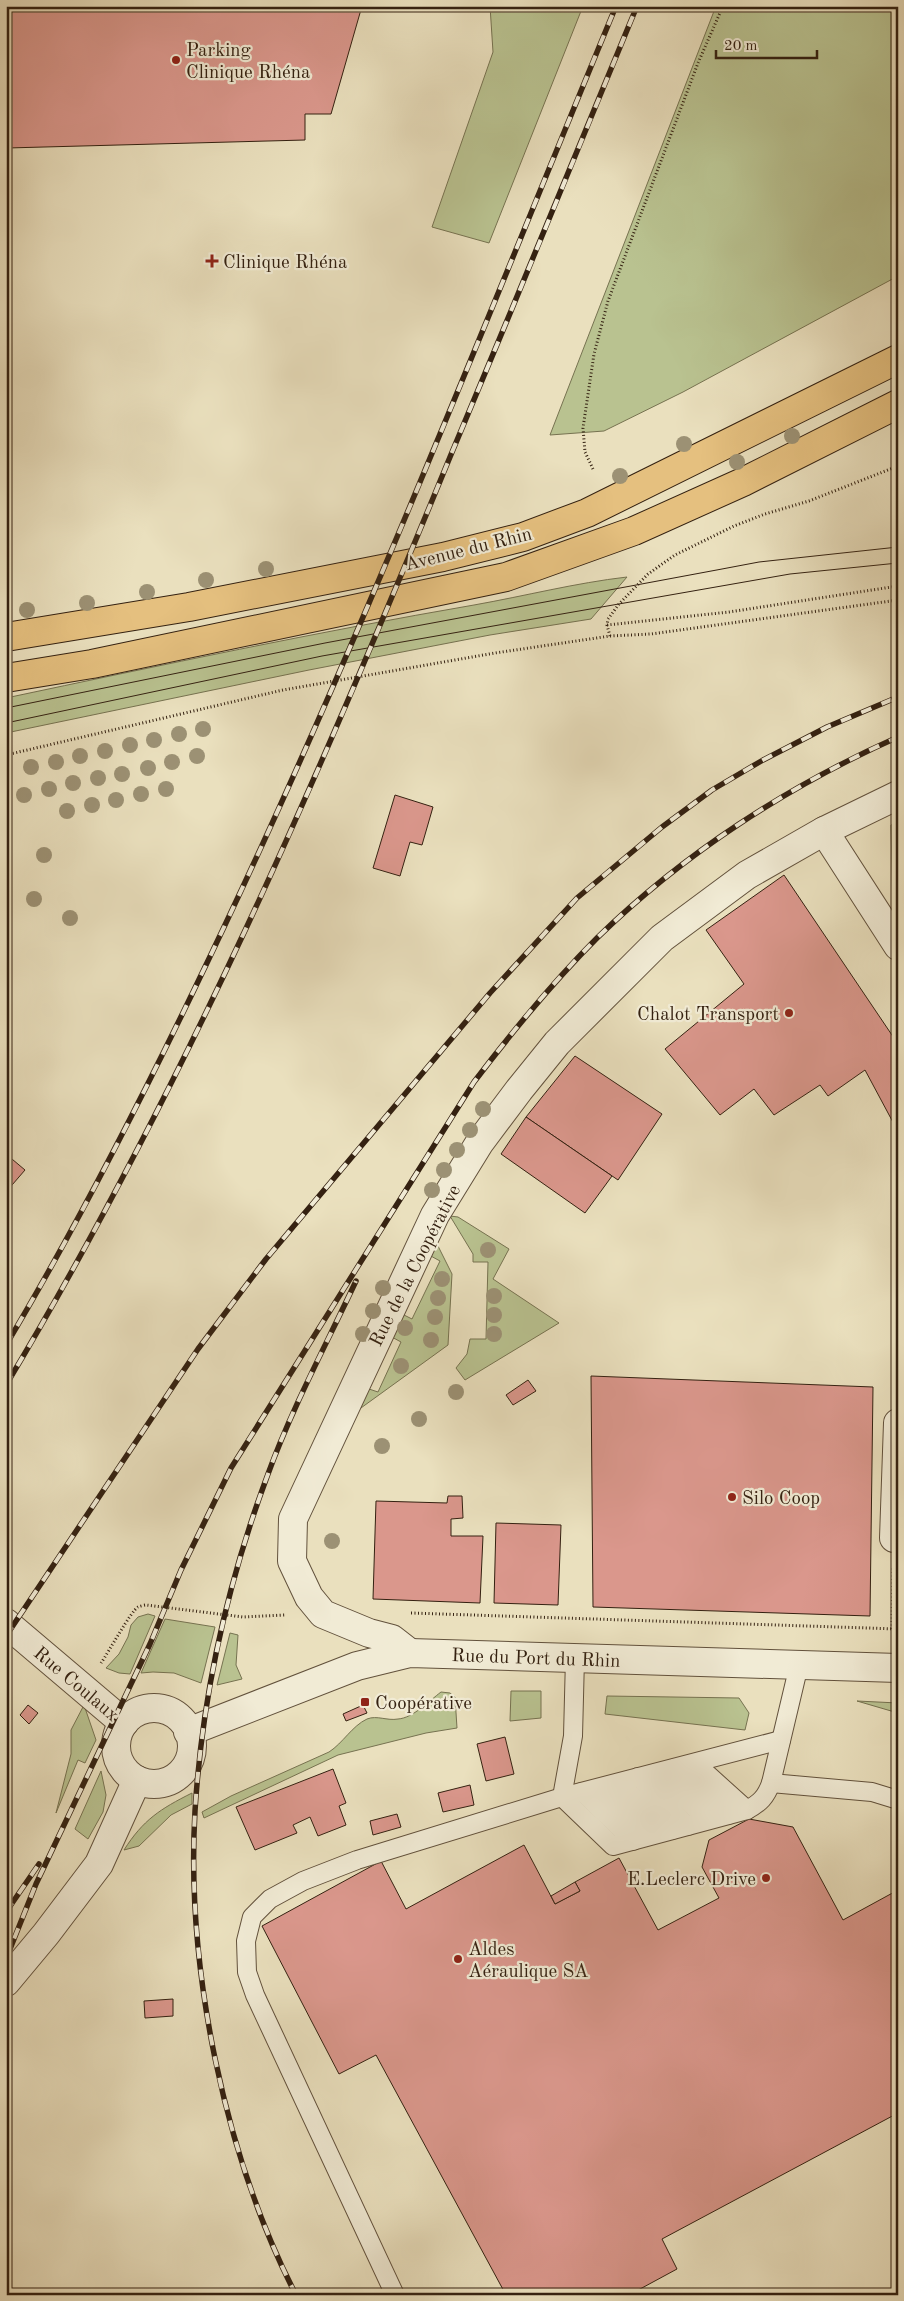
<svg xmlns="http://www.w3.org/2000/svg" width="904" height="2301" viewBox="0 0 904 2301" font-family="'Old Standard TT',serif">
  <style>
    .green { fill: #b9c290; stroke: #767250 }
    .building { fill: #da978c; stroke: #342111 }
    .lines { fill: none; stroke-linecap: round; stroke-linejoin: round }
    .service-casing { stroke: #62513c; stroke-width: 20 }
    .minor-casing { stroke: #62513c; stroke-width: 30 }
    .primary-casing { stroke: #342111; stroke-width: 30 }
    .path { stroke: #342111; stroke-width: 3; stroke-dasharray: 1 2.5; stroke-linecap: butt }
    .service { stroke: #f1ebd5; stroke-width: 18 }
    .minor { stroke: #f1ebd5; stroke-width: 28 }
    .primary { stroke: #e5c07f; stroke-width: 28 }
    .tram { stroke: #342111; stroke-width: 1 }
    .rail-casing { stroke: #342111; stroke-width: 5.5 }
    .rail { stroke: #f1ebd5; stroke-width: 4; stroke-dasharray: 11; stroke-linecap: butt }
    .tree { fill: #9c9174 }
    .poi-dot { fill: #8f2418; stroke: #f1ebd5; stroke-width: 2 }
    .labels { text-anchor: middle; stroke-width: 4.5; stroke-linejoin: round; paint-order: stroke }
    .poi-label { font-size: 19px; fill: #342111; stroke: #f1ebd5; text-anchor: start }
    .street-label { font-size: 19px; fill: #342111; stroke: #f1ebd5 }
  </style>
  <rect width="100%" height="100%" fill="#eae0be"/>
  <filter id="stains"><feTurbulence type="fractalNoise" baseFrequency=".004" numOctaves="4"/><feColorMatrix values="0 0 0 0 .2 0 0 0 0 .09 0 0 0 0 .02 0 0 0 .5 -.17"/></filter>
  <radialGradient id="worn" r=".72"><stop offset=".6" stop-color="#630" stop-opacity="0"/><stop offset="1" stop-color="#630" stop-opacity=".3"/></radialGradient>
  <g class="green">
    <path d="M490,6H583L489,243L432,227L493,52Z"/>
    <path d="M716,6H898V276L683,392L604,431L550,435Z"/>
    <path d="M627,577L591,619L490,635L309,670L6,733V698C162,665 317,632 474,605C525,596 575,583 627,577Z"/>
    <path d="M898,822V913H893L891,825Z"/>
    <path d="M450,1216L458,1217L509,1249L493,1279L559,1323L465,1380L456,1368L467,1354L470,1339H486L488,1262H473V1254Z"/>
    <path d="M436,1242L452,1274L448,1345L354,1413L366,1388L378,1392L401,1342L390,1336L400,1313L412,1319L440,1261L429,1255Z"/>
    <path d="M148,1614L155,1616L130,1674L119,1673L106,1668L119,1654L128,1637L131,1625L138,1617Z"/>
    <path d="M165,1619L215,1627L201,1683L174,1673L153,1672L141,1673Z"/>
    <path d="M230,1633L238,1635L236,1665L242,1679L217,1685Z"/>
    <path d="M511,1691H541V1718L510,1721Z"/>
    <path d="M441,1692L450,1693L455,1697L457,1728L426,1733L338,1755L204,1818L202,1812L231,1796L329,1752C343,1743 352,1726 367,1719C377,1715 387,1721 398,1719C413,1718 429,1701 441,1692Z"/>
    <path d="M607,1696L739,1698L749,1713L745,1730L605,1714Z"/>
    <path d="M857,1701L898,1703V1713Z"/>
    <path d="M84,1705L96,1740L85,1763L78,1760L56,1813L71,1754V1730Z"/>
    <path d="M101,1771L106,1795L103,1812L88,1839L75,1829Z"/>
    <path d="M192,1793V1804L171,1815L139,1846L124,1850C143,1820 160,1809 192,1793Z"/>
  </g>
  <g class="building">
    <path d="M6,6H362L331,114H305V140L7,148Z"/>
    <path d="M395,795L433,807L422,845L410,842L400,876L373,868Z"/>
    <path d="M784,875L898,1044V1125L895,1126L865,1070L828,1096L820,1085L774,1115L754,1089L720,1115L665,1049L744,984L706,930Z"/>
    <path d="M575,1056L662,1114L618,1180L526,1117Z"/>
    <path d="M526,1117L612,1176L585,1213L501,1154Z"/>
    <path d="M6,1154L25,1170L6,1192Z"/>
    <path d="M591,1376L873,1387L870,1616L593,1607Z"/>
    <path d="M528,1380L536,1391L513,1405L506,1395Z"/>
    <path d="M448,1496H462L463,1518L451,1519V1536H483L480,1603L373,1599L376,1501L447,1503Z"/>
    <path d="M496,1523L561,1525L558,1605L494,1603Z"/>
    <path d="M28,1705L38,1713L29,1724L20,1715Z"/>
    <path d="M363,1705L367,1713L346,1721L343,1714Z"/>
    <path d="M505,1737L514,1774L486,1781L477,1744Z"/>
    <path d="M333,1769L346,1803L339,1806L346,1825L318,1836L310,1817L293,1825L297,1833L255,1850L236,1807Z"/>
    <path d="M470,1785L474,1805L443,1812L438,1793Z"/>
    <path d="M397,1814L401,1827L373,1835L370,1821Z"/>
    <path d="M749,1819L793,1827L843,1920L898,1890V2113L662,2239L677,2269L629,2295H506L376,2055L339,2074L262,1926L381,1861L406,1909L524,1845L555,1904L580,1891L575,1882L619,1858L658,1930L719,1898L702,1867L709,1840Z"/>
    <path d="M575,1882L580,1891L555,1904L551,1896Z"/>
    <path d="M173,1999V2016L145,2018L144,2001Z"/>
  </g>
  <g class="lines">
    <g class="service-casing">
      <g id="service">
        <path d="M695,1763L747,1810"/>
        <path d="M675,1768L728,1815"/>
        <path d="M656,1773L708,1820"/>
        <path d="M638,1777L688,1826"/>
        <path d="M618,1783L672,1830"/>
        <path d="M771,1783L872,1792L898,1800"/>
        <path d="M600,1788L652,1835"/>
        <path d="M582,1792L633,1841"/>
        <path d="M562,1797L613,1846L747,1810C760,1803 766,1797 771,1783L799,1665"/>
        <path d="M562,1797L573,1736L575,1658"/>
        <path d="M395,2295L255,1995L247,1972L246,1941L252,1917L270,1899L303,1881L357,1860L562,1797L781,1740"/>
      </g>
    </g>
    <g class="minor-casing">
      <g id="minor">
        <path d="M824,831L898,946"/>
        <path d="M898,1423L894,1538H898"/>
        <path d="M6,1623L124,1723"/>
        <path d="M410,1653L392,1639L369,1633L323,1614L309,1597L292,1561L293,1519L435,1215L480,1142L519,1090L557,1043L662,938L747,875L824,831L898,795"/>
        <circle cx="154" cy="1746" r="38"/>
        <path d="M188,1732L357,1666L410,1653L898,1668"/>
        <path d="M6,1982L46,1934L99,1864L137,1780"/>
      </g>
    </g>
    <g class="primary-casing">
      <g id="primary">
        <path d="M6,637L189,607L443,557L523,537L587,513L898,359"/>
        <path d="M6,678L92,664L506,577L634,531L743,482L898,404"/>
      </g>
    </g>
    <g class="path">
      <path d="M593,469L585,452L583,428L594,354L608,301L698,63L723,6"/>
      <path d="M607,625L729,612L898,586"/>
      <path d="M610,636L607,625L608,619L619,604L648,574L675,555L734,526L765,514L809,501L898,466"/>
      <path d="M6,755L283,690L495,653L610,636L651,634L898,600"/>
      <path d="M411,1613L898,1629"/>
      <path d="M892,1629L893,1568"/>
      <path d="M101,1663C108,1653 131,1611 138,1607C140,1606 145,1605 146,1605L243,1617L285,1615"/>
    </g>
    <use href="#service" class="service"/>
    <use href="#minor" class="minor"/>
    <use href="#primary" class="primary"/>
    <g class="tram">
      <path d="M6,708L325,643L722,569L759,562L898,547"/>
      <path d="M6,723L322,656L790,574L898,563"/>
    </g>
    <g class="rail-casing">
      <g id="rail">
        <path d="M6,1345C74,1231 135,1112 193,992C349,670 479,337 616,6"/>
        <path d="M6,1385C183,1090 320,774 450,457C513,307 575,157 637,6"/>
        <path d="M6,1636L198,1349L266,1259L490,993L577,898L662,827L712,790L763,760L827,727L898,697"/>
        <path d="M6,1912L39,1864"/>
        <path d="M6,1959L36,1884L150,1644L181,1570L231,1468L474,1082C512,1032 552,983 597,938C683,854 788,786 898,737"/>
        <path d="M296,2295C224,2155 186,1967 195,1811C202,1697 228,1581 268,1474C292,1408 326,1345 356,1281"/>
      </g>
    </g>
    <use href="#rail" class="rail"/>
  </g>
  <g class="tree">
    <circle cx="792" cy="436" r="8"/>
    <circle cx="684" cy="444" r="8"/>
    <circle cx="737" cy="462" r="8"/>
    <circle cx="620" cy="476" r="8"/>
    <circle cx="266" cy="569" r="8"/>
    <circle cx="206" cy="580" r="8"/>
    <circle cx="147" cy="592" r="8"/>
    <circle cx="87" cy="603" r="8"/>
    <circle cx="27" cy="610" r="8"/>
    <circle cx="203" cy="729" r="8"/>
    <circle cx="179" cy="734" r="8"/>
    <circle cx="154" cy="740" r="8"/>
    <circle cx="130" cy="745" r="8"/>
    <circle cx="105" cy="751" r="8"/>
    <circle cx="80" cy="756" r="8"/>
    <circle cx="197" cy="756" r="8"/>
    <circle cx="56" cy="762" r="8"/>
    <circle cx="172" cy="762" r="8"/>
    <circle cx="31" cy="767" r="8"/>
    <circle cx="148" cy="768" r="8"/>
    <circle cx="122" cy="774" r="8"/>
    <circle cx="98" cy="778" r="8"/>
    <circle cx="73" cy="783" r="8"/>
    <circle cx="49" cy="789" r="8"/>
    <circle cx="166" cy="789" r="8"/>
    <circle cx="141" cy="794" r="8"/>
    <circle cx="24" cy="795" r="8"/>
    <circle cx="116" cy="800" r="8"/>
    <circle cx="92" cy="805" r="8"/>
    <circle cx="67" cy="811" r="8"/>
    <circle cx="44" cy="855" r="8"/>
    <circle cx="34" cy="899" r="8"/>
    <circle cx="70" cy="918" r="8"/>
    <circle cx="483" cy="1109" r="8"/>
    <circle cx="470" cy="1130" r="8"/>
    <circle cx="457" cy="1150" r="8"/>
    <circle cx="444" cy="1170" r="8"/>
    <circle cx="432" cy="1190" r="8"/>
    <circle cx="488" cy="1250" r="8"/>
    <circle cx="442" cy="1279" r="8"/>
    <circle cx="383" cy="1288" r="8"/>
    <circle cx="494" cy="1296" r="8"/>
    <circle cx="438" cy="1298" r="8"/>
    <circle cx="373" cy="1311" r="8"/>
    <circle cx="494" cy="1315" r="8"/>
    <circle cx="435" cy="1317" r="8"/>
    <circle cx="405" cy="1328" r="8"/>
    <circle cx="363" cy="1334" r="8"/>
    <circle cx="494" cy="1334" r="8"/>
    <circle cx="431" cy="1340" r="8"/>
    <circle cx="401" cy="1366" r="8"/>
    <circle cx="456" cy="1392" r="8"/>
    <circle cx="419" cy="1419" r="8"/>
    <circle cx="382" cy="1446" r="8"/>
    <circle cx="332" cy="1541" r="8"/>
  </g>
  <g class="poi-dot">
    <circle cx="176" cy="60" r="5"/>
    <path d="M209.5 253.5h5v5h5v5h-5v5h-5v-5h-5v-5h5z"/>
    <circle cx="789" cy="1013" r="5"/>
    <circle cx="732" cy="1497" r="5"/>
    <rect x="360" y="1697" width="10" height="10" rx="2.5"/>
    <circle cx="766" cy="1878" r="5"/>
    <circle cx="458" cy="1959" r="5"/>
  </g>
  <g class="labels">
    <g class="poi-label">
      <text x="186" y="56">Parking<tspan x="186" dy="22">Clinique Rhéna</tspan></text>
      <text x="223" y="268">Clinique Rhéna</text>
      <text x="779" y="1020" text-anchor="end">Chalot Transport</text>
      <text x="742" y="1504">Silo Coop</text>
      <text x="375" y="1709">Coopérative</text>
      <text x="756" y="1885" text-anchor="end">E.Leclerc Drive</text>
      <text x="468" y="1955">Aldes<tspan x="468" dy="22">Aéraulique SA</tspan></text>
    </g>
    <g class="street-label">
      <text transform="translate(468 548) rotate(-14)" y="7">Avenue du Rhin</text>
      <text transform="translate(414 1265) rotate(-63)" y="7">Rue de la Coopérative</text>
      <text transform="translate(536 1657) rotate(2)" y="7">Rue du Port du Rhin</text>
      <text transform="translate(77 1683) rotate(40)" y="7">Rue Coulaux</text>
    </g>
  </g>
  <rect width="904" height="2301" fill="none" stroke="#eae0be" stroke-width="25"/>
  <rect x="8" y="8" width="889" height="2286" fill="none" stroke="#342111" stroke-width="2.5"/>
  <rect x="12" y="12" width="879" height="2276" fill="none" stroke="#342111"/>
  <path d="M716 50v8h101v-8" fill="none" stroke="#342111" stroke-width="2.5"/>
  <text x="724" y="50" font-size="15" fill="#342111" stroke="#f1ebd5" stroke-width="4" paint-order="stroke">20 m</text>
  <rect width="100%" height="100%" filter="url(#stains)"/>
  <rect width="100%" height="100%" fill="url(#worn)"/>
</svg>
